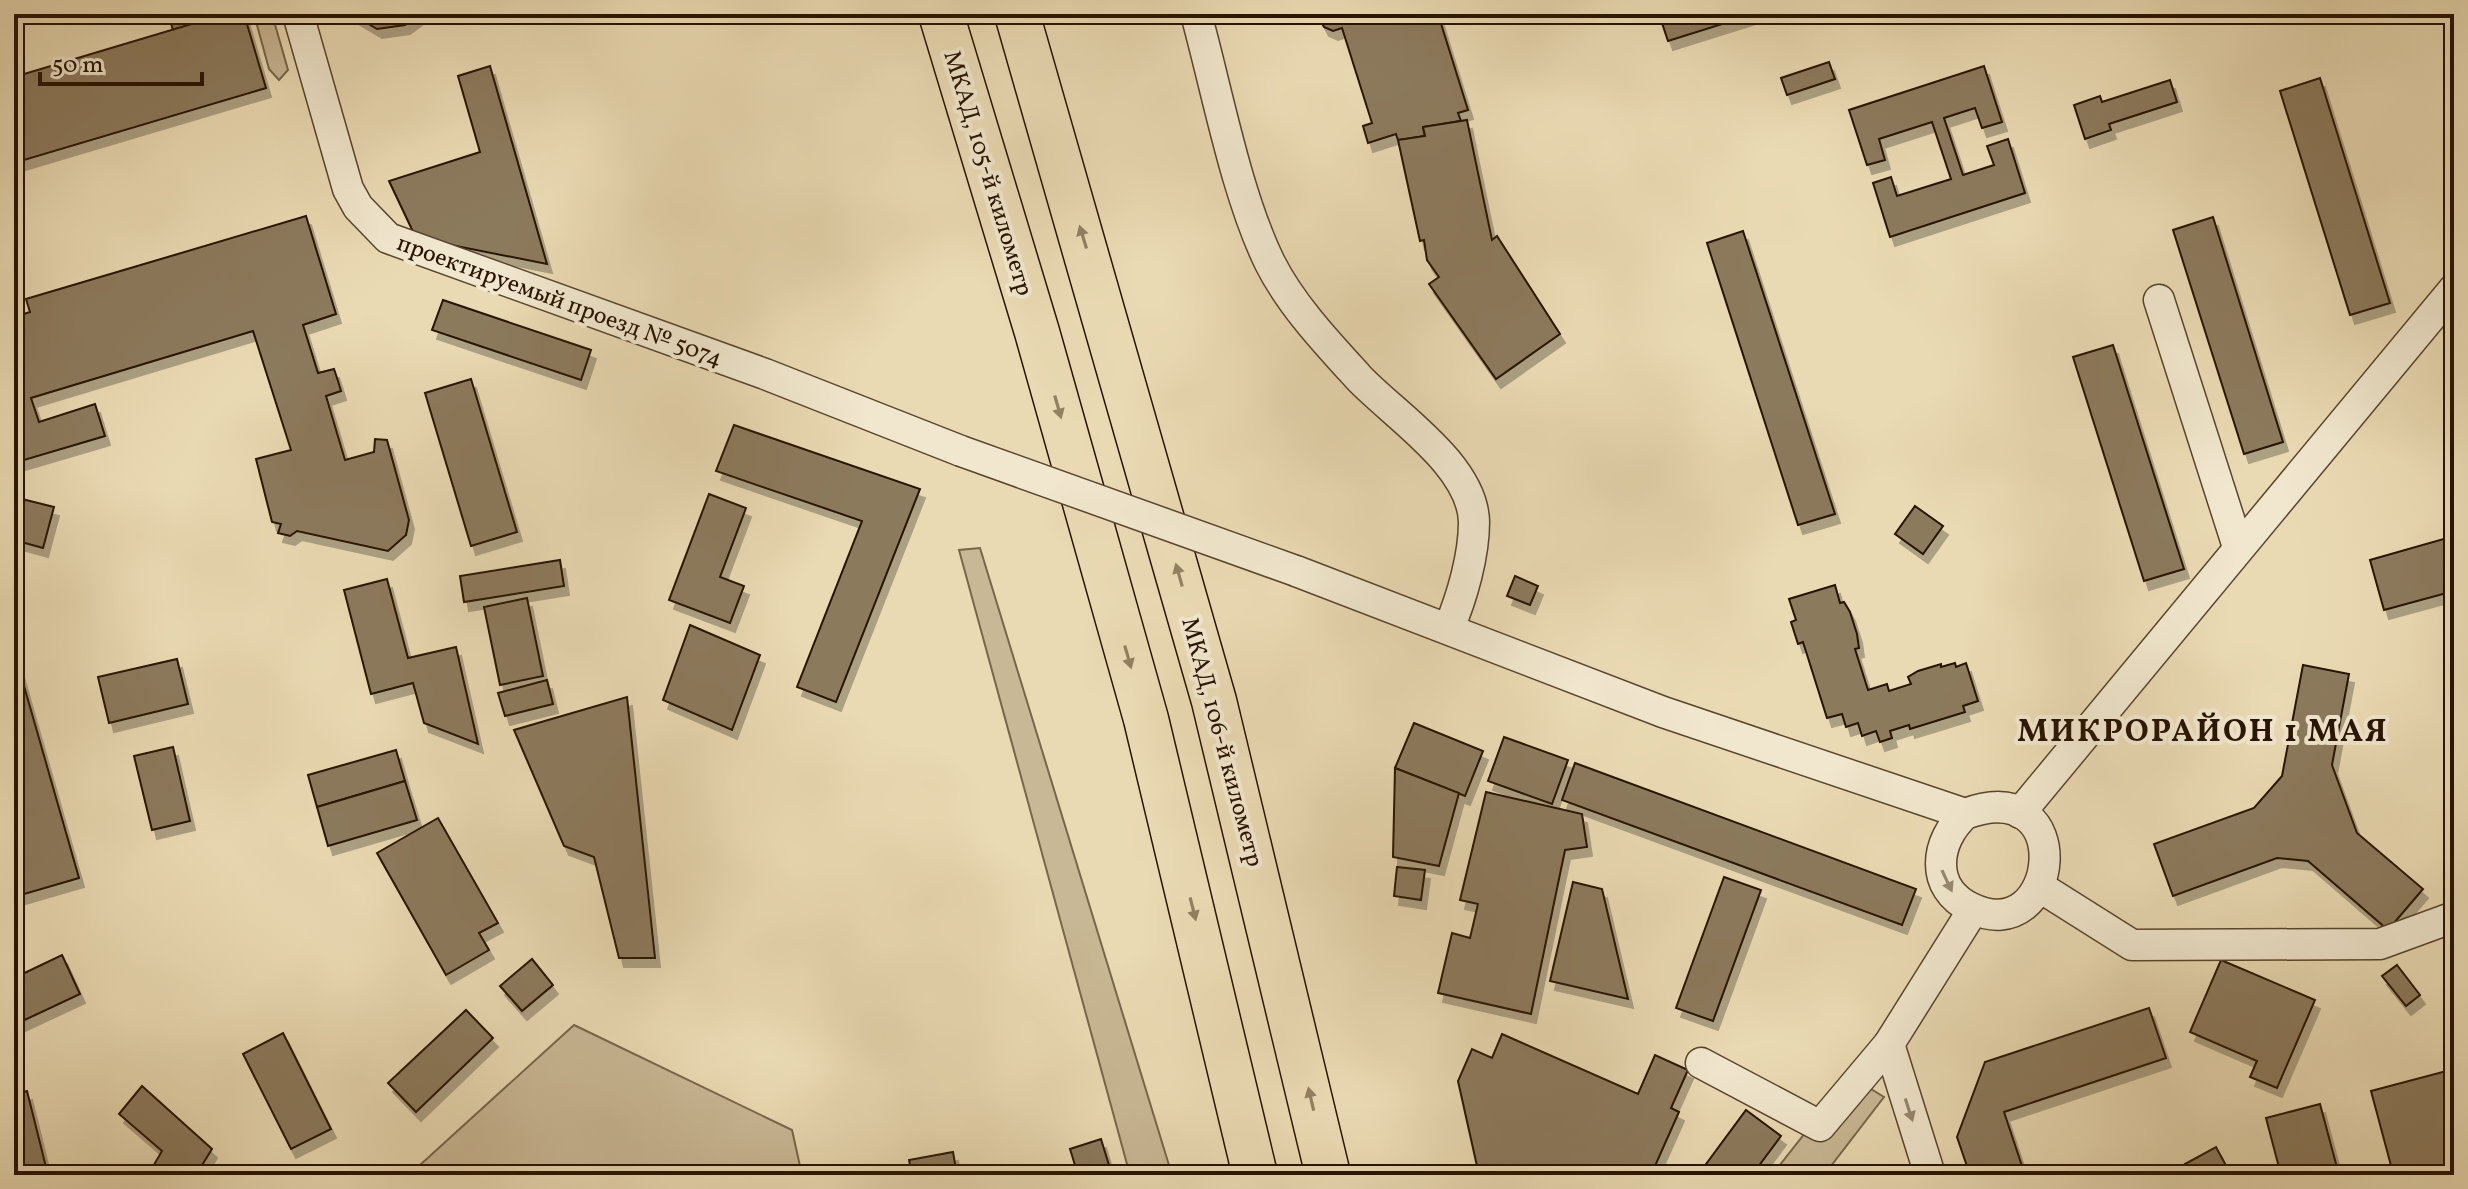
<svg xmlns="http://www.w3.org/2000/svg" width="2468" height="1189" viewBox="0 0 2468 1189" font-family="Vollkorn,serif">
  <style>
    .green { fill: #c9b895; stroke: #78664a; stroke-width: 2 }
    .building { fill: #8c7a5d; stroke: #271300; stroke-width: 2; filter: url(#shadow) }
    .lines { fill: none; stroke-linecap: round; stroke-linejoin: round }
    .minor-casing { stroke: #58452d; stroke-width: 33 }
    .highway-casing { stroke: #271300; stroke-width: 47 }
    .minor { stroke: #f1e7ce; stroke-width: 30 }
    .highway { stroke: #eadab3; stroke-width: 44 }
    .minor-bridge-casing { stroke: #58452d; stroke-width: 33; stroke-linecap: butt }
    .minor-bridge { stroke: #f1e7ce; stroke-width: 30 }
    .oneway { fill: #928062 }
    .oneway2 { fill: #968871 }
    .labels { text-anchor: middle; stroke-width: 8; stroke-linejoin: round; paint-order: stroke }
    .street-label { font-size: 24px; fill: #271300; stroke: #f1e7ce }
    .district-label { font-size: 32px; font-weight: bold; letter-spacing: 2px; fill: #271300; stroke: #f1e7ce }
  </style>
  <defs>
    <filter id="shadow"><feDropShadow dx="5" dy="9" stdDeviation="0" flood-color="#0004"/></filter>
  </defs>
  <rect width="100%" height="100%" fill="#eadab3"/>
  <filter id="stains"><feTurbulence type="fractalNoise" baseFrequency=".0025" numOctaves="4"/><feColorMatrix values="0 0 0 0 .2 0 0 0 0 .09 0 0 0 0 .02 0 0 0 .5 -.17"/></filter>
  <radialGradient id="worn" r=".72"><stop offset=".6" stop-color="#630" stop-opacity="0"/><stop offset="1" stop-color="#630" stop-opacity=".3"/></radialGradient>
  <g class="green">
    <path d="M254,14H272L288,70L279,80L269,69Z"/>
    <path d="M980,548L1172,1175H1130L959,550Z"/>
    <path d="M574,1025L792,1130L802,1175H409Z"/>
    <path d="M1863,1084L1884,1097L1824,1175H1772L1809,1128Z"/>
  </g>
  <g class="building">
    <path d="M168,14H225L173,30Z"/>
    <path d="M225,14H244L266,88L14,163V77Z"/>
    <path d="M352,14H420L405,25L377,29Z"/>
    <path d="M1317,14H1438L1468,110L1458,113L1461,121L1423,127L1425,136L1398,140L1396,134L1368,143L1363,126L1372,123L1342,28L1333,31L1324,27Z"/>
    <path d="M1659,14H1754L1668,41Z"/>
    <path d="M1829,62L1835,79L1787,95L1781,78Z"/>
    <path d="M490,66L547,264L416,238L389,181L480,152L458,76Z"/>
    <path d="M1984,66L2002,122L1982,128L1975,108L1944,118L1963,175L1994,165L1987,146L2008,139L2025,193L1890,237L1873,183L1891,177L1897,196L1951,179L1932,122L1879,139L1885,160L1867,165L1849,110Z"/>
    <path d="M2320,78L2390,303L2350,315L2280,91Z"/>
    <path d="M2170,80L2177,102L2109,124L2111,130L2085,139L2074,105L2100,96L2102,102Z"/>
    <path d="M1467,120L1492,240L1497,236L1560,334L1496,379L1429,284L1439,277L1427,260L1424,240L1420,241L1398,140L1425,136L1423,127Z"/>
    <path d="M306,216L336,314L303,325L318,373L334,369L338,381L341,391L326,396L345,460L374,452L375,439L387,440L409,520L406,535L388,551L297,531L290,536L278,533L281,524L272,522L256,459L291,450L253,331L31,398L39,422L95,404L105,436L14,463V317L30,312L26,299Z"/>
    <path d="M2213,217L2283,442L2244,454L2173,230Z"/>
    <path d="M1743,231L1835,514L1798,525L1707,243Z"/>
    <path d="M443,300L591,350L581,380L432,330Z"/>
    <path d="M2113,345L2184,569L2144,581L2073,357Z"/>
    <path d="M471,379L517,532L471,546L425,393Z"/>
    <path d="M734,425L920,489L836,702L797,687L862,521L716,471Z"/>
    <path d="M709,494L746,508L720,577L744,586L730,623L669,600Z"/>
    <path d="M14,497L54,507L43,548L14,540Z"/>
    <path d="M1915,506L1943,526L1923,554L1895,534Z"/>
    <path d="M2454,536V591L2384,610L2370,560Z"/>
    <path d="M560,560L564,586L464,602L460,576Z"/>
    <path d="M1515,576L1538,586L1530,605L1507,596Z"/>
    <path d="M387,579L408,658L456,647L478,744L424,723L413,683L371,694L344,590Z"/>
    <path d="M1835,585L1840,603L1844,602L1850,612L1857,634L1859,648L1855,649L1868,690L1887,684L1889,691L1911,684L1908,677L1918,671L1941,664V667L1955,663L1956,667L1966,663L1978,701L1963,706L1965,712L1910,729L1909,725L1890,731L1892,738L1880,742L1876,731L1862,736L1858,723L1846,727L1842,714L1827,718L1803,642L1798,644L1791,622L1796,620L1789,599Z"/>
    <path d="M527,598L543,676L500,685L484,607Z"/>
    <path d="M690,625L760,655L732,730L663,700Z"/>
    <path d="M14,651L79,878L14,897Z"/>
    <path d="M177,659L188,704L109,723L98,677Z"/>
    <path d="M2303,665L2349,674L2332,765L2357,833L2423,889L2388,930L2308,861L2277,858L2173,896L2154,844L2254,808L2282,776Z"/>
    <path d="M547,680L553,704L505,716L498,693Z"/>
    <path d="M627,697L655,958H619L594,857L564,846L514,730Z"/>
    <path d="M1414,723L1483,751L1465,796L1395,768Z"/>
    <path d="M1504,737L1568,760L1552,804L1488,781Z"/>
    <path d="M173,747L190,821L152,830L134,756Z"/>
    <path d="M396,750L405,781L317,807L308,775Z"/>
    <path d="M1575,763L1916,889L1902,925L1562,800Z"/>
    <path d="M1395,768L1459,793L1439,866L1393,857Z"/>
    <path d="M405,781L417,820L328,846L317,807Z"/>
    <path d="M1486,792L1582,814L1587,847L1565,850L1531,1014L1438,993L1452,933L1470,938L1478,904L1460,900Z"/>
    <path d="M438,818L498,923L479,933L489,950L446,975L377,853Z"/>
    <path d="M1397,867L1425,870L1421,900L1394,896Z"/>
    <path d="M1724,877L1761,890L1713,1021L1676,1008Z"/>
    <path d="M1573,882L1602,889L1628,999L1550,981Z"/>
    <path d="M62,955L80,994L14,1025V978Z"/>
    <path d="M532,959L553,985L522,1011L500,986Z"/>
    <path d="M2221,960L2315,1000L2277,1088L2250,1077L2257,1061L2190,1032Z"/>
    <path d="M2397,965L2420,995L2406,1006L2382,976Z"/>
    <path d="M2149,1008L2166,1058L2004,1112L2025,1175H1970L1957,1137L1985,1062Z"/>
    <path d="M466,1010L493,1038L416,1112L388,1083Z"/>
    <path d="M283,1033L331,1129L291,1149L243,1054Z"/>
    <path d="M1502,1034L1638,1094L1655,1055L1688,1070L1671,1108L1679,1112L1651,1175H1479L1458,1081L1472,1049L1492,1058Z"/>
    <path d="M2454,1069V1175H2386L2393,1173L2371,1091Z"/>
    <path d="M142,1086L212,1149L196,1175H148L162,1151L119,1114Z"/>
    <path d="M27,1091L48,1175H14V1095Z"/>
    <path d="M2320,1104L2339,1175H2281L2266,1118Z"/>
    <path d="M1746,1110L1781,1136L1752,1175H1698Z"/>
    <path d="M1101,1139L1112,1175H1078L1070,1149Z"/>
    <path d="M2216,1147L2231,1175H2191L2185,1164Z"/>
    <path d="M953,1152L957,1175H912L909,1160Z"/>
  </g>
  <g class="lines">
    <g class="minor-casing">
      <g id="minor">
        <path d="M298,14L348,189L358,207L388,238L765,374L961,451"/>
        <path d="M1196,14C1217,90 1236,194 1270,263C1291,305 1328,344 1359,378C1394,415 1473,465 1474,522C1474,556 1462,597 1449,628"/>
        <path d="M2159,300L2238,547"/>
        <path d="M1296,571L1663,712L1965,814C2080,771 2060,951 1971,908C1929,888 1935,841 1965,814"/>
        <path d="M2020,813L2454,289"/>
        <path d="M2040,887L2132,945L2380,944L2454,917"/>
        <path d="M1889,1044L1930,1175"/>
        <path d="M1701,1063L1820,1126L1889,1044L1973,910"/>
      </g>
    </g>
    <g class="highway-casing">
      <g id="highway">
        <path d="M941,14L1037,332L1146,719L1255,1175"/>
        <path d="M1017,14L1214,701L1328,1175"/>
      </g>
    </g>
    <use href="#minor" class="minor"/>
    <use href="#highway" class="highway"/>
    <g class="minor-bridge-casing">
      <path id="minor-bridge" d="M961,451L1296,571"/>
    </g>
    <use href="#minor-bridge" class="minor-bridge"/>
  </g>
  <defs><path id="oneway-solid" d="M-6-.8H1V-3.2L6.5 0L1 3.2V.8H-6Z" transform="scale(2)"/></defs>
  <g class="oneway">
    <use href="#oneway-solid" transform="translate(1083 237) rotate(-107)"/>
    <use href="#oneway-solid" transform="translate(1058 407) rotate(74)"/>
    <use href="#oneway-solid" transform="translate(1179 575) rotate(-106)"/>
    <use href="#oneway-solid" transform="translate(1128 657) rotate(74)"/>
    <use href="#oneway-solid" transform="translate(1193 909) rotate(76)"/>
    <use href="#oneway-solid" transform="translate(1311 1099) rotate(-103)"/>
  </g>
  <g class="oneway2">
    <use href="#oneway-solid" transform="translate(1947 881) rotate(65)"/>
    <use href="#oneway-solid" transform="translate(1909 1110) rotate(72)"/>
  </g>
  <g class="labels">
    <g class="street-label">
      <text transform="translate(989 173) rotate(73)" y="8">МКАД, 105-й километр</text>
      <text transform="translate(560 300) rotate(20)" y="8">проектируемый проезд № 5074</text>
      <text transform="translate(1223 742) rotate(75)" y="8">МКАД, 106-й километр</text>
    </g>
    <g class="district-label">
      <text x="2203" y="741">МИКРОРАЙОН 1 МАЯ</text>
    </g>
  </g>
  <rect width="2468" height="1189" fill="none" stroke="#eadab3" stroke-width="48"/>
  <rect x="16" y="16" width="2436" height="1157" fill="none" stroke="#271300" stroke-width="4"/>
  <rect x="24" y="24" width="2420" height="1141" fill="none" stroke="#271300" stroke-width="2"/>
  <path d="M40 72v12h162v-12" fill="none" stroke="#271300" stroke-width="4"/>
  <text x="52" y="72" font-size="24" fill="#271300" stroke="#f1e7ce" stroke-width="6" paint-order="stroke">50 m</text>
  <rect width="100%" height="100%" filter="url(#stains)"/>
  <rect width="100%" height="100%" fill="url(#worn)"/>
</svg>
